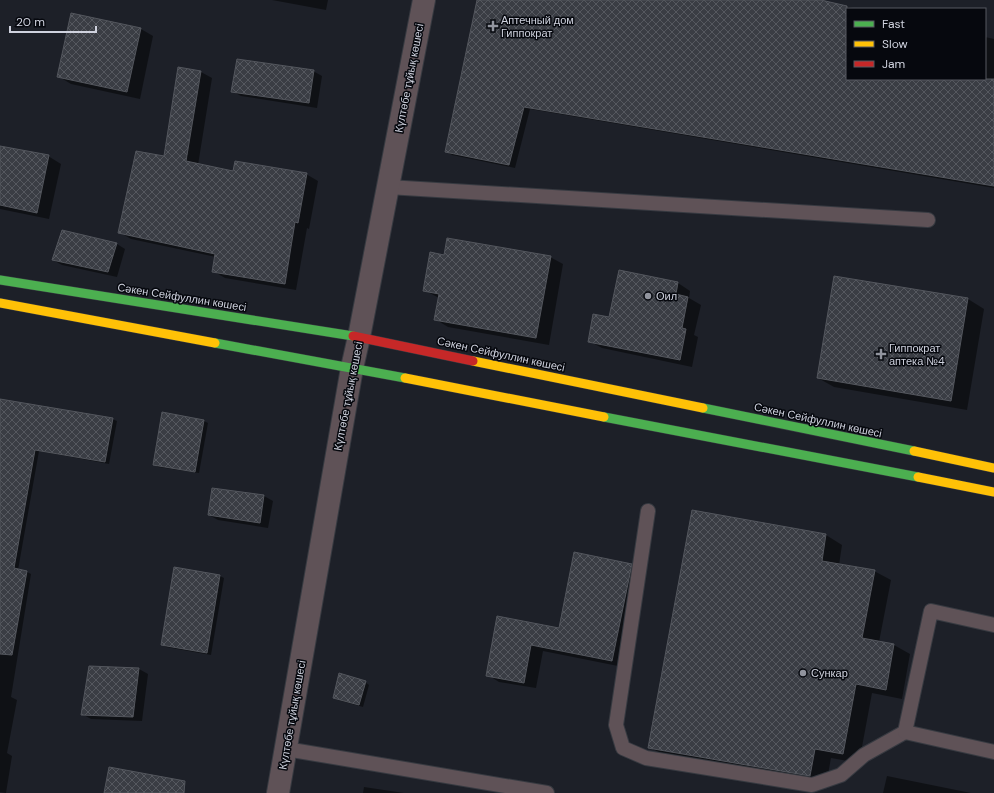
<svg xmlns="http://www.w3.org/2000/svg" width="994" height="793" viewBox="0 0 994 793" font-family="'DM Sans',sans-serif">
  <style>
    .shadow { fill: #0007 }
    .building { fill: url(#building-cross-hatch); stroke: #53565d }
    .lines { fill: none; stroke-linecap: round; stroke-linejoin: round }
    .lane-casing { stroke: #373a41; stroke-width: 16 }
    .street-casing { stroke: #373a41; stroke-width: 24 }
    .fast-casing { stroke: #373a41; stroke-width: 10 }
    .slow-casing { stroke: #373a41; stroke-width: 10 }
    .jam-casing { stroke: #373a41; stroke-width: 10 }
    .lane { stroke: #5f5257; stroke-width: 14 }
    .street { stroke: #5f5257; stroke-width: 22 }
    .fast { stroke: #4caf50; stroke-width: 9 }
    .slow { stroke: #ffc107; stroke-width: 9 }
    .jam { stroke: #c62828; stroke-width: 9 }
    .poi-dot { fill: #91949e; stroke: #06080e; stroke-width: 1.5 }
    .labels { text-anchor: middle; stroke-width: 3; stroke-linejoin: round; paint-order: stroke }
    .poi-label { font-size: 11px; fill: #cfd2de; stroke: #06080e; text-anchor: start }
    .street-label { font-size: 11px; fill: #cfd2de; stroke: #06080e }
  </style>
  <defs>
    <pattern id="building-cross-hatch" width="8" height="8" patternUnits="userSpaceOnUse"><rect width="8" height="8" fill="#3a3d44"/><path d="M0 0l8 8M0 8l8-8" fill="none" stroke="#55585f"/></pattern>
  </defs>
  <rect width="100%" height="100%" fill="#1d2028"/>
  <g class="shadow">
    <path d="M272,0H328L326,10Z"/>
    <path d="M478,0H817L857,9H847V79H985V37L994,39V188L530,109L515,168L452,155L446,151Z"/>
    <path d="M141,29L153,36L140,99L71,84L58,76Z"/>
    <path d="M313,71L322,76L317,108L241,96L232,91Z"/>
    <path d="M201,72L212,78L198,165L234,172L306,174L318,181L309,229L307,228L296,290L225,278L213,271L216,257L131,239L119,232L164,158Z"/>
    <path d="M0,147L48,156L61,164L49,219L0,209Z"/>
    <path d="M117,244L125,249L117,277L62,265L53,260Z"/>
    <path d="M445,256L550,257L563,264L549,345L448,327L435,319L439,298L424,290Z"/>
    <path d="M678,283L690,291L689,298L701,305L694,335L698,337L692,367L602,348L589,341L610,319Z"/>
    <path d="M968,299L984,309L967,410L834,387L818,378Z"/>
    <path d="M0,400L112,419L117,421L109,464L39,451L18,570L27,572L31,574L11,697L17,700L7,753L12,756L6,793L0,792Z"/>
    <path d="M204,421L208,423L199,473L158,467L154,464Z"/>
    <path d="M213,489L264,496L273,501L268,528L218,520L209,515Z"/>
    <path d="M826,535L842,545L839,565L874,571L891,580L879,642L894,645L910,654L902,699L872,693L859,763L831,758L826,785L666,756L649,747Z"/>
    <path d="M631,565L643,571L623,667L543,651L536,688L499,682L488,675L498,617L560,629Z"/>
    <path d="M175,568L220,576L224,578L211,655L166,647L162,645Z"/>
    <path d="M90,667L139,669L148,674L142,721L91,719L82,714Z"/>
    <path d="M365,682L369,685L363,707L338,700L334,698Z"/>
    <path d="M887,776L971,793H883Z"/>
    <path d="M364,787L404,793H363Z"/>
  </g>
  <g class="building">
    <path d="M477,0H821L847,6V79H994V186L524,107L509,165L445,152Z"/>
    <path d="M71,13L141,28L127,92L57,77Z"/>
    <path d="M237,59L314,70L309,103L231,92Z"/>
    <path d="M178,67L201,71L186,161L233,171L235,161L307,173L298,223L295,222L285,284L212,272L215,254L118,233L136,151L164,156Z"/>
    <path d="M0,146L49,155L37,213L0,205Z"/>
    <path d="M62,230L117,243L108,272L52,260Z"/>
    <path d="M447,238L551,256L536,338L434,320L439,294L423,291L430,252L444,255Z"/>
    <path d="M619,270L678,282L676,294L688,297L682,328L686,329L680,360L588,342L593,314L609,317Z"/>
    <path d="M834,276L968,298L951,401L817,378Z"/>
    <path d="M0,399L113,418L105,462L35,450L14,568L27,571L12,655L0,654Z"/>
    <path d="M162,412L204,420L195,472L153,465Z"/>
    <path d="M212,488L264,495L260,523L208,515Z"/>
    <path d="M692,510L826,534L822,561L875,570L862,638L894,644L886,690L856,684L843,754L815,749L810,776L648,748Z"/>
    <path d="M574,552L632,564L612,661L531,645L524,683L486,676L497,616L559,628Z"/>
    <path d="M174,567L220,575L207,653L161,645Z"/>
    <path d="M89,666L139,668L133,717L81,715Z"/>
    <path d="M339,673L366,681L359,705L333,698Z"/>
    <path d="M109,767L185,781L184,793H104Z"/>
  </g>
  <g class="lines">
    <g class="lane-casing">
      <g id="lane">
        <path d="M388,187L928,220"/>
        <path d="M648,511L616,725L623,748L646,758L812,785L841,775L864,755L905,732"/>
        <path d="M994,625L931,611L905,732L994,752"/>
        <path d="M286,749L547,793"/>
      </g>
    </g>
    <g class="street-casing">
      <path id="street" d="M278,793L352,368L359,337L424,0"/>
    </g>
    <g class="fast-casing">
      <g id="fast">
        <path d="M0,280L353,336"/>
        <path d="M215,343L405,378"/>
        <path d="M703,408L914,451"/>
        <path d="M604,417L918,477"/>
      </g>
    </g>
    <g class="slow-casing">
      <g id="slow">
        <path d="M0,303L215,343"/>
        <path d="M473,361L703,408"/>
        <path d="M405,378L604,417"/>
        <path d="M914,451L994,468"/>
        <path d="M918,477L994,492"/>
      </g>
    </g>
    <g class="jam-casing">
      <path id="jam" d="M353,336L473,361"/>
    </g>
    <use href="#lane" class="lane"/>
    <use href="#street" class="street"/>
    <use href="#fast" class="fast"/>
    <use href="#slow" class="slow"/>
    <use href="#jam" class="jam"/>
  </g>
  <g class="poi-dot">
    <path d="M491 20h4v4h4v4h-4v4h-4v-4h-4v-4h4z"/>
    <circle cx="648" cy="296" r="4"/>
    <path d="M879 348h4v4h4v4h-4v4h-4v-4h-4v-4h4z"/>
    <circle cx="803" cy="673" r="4"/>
  </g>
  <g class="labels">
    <g class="poi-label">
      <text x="501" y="24">Аптечный дом<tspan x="501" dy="13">Гиппократ</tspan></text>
      <text x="656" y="300">Оил</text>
      <text x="889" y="352">Гиппократ<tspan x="889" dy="13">аптека №4</tspan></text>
      <text x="811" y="677">Сункар</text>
    </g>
    <g class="street-label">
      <text transform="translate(409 78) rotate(-79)" y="4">Күлтөбе тұйық көшесі</text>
      <text transform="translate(182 297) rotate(9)" y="4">Сәкен Сейфуллин көшесі</text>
      <text transform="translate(501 354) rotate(12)" y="4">Сәкен Сейфуллин көшесі</text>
      <text transform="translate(348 396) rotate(-79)" y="4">Күлтөбе тұйық көшесі</text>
      <text transform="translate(818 420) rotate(12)" y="4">Сәкен Сейфуллин көшесі</text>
      <text transform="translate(292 715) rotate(-80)" y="4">Күлтөбе тұйық көшесі</text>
    </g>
  </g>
  <rect x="846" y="8" width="140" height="72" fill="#06080e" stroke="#565961"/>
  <rect x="854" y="21" width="20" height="6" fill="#4caf50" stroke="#565961"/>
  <text x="882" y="28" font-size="12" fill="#cfd2de">Fast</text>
  <rect x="854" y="41" width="20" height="6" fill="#ffc107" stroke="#565961"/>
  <text x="882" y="48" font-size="12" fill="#cfd2de">Slow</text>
  <rect x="854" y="61" width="20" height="6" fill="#c62828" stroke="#565961"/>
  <text x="882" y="68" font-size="12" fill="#cfd2de">Jam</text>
  <path d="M10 26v6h86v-6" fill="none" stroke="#cfd2de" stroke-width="2"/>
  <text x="16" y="26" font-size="12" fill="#cfd2de" stroke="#06080e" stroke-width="3" paint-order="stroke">20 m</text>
</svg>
